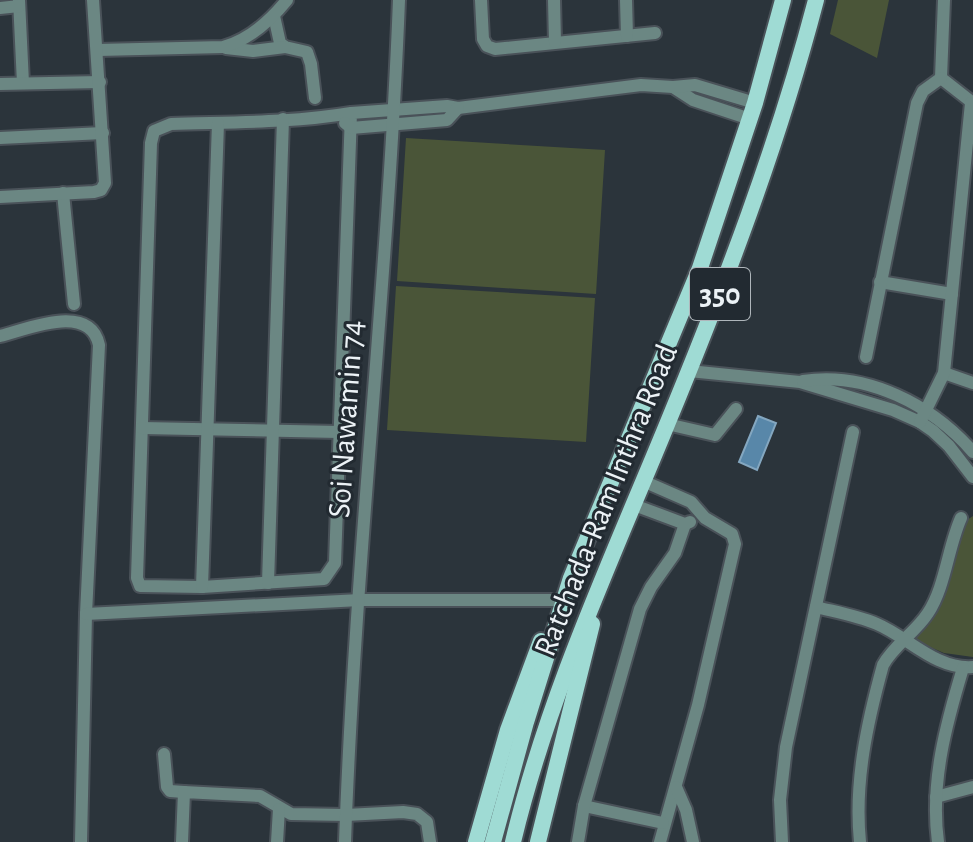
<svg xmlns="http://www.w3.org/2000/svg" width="973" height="842" viewBox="0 0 973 842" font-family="'Alegreya Sans',sans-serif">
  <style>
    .green { fill: #4a5538 }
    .water { fill: #5887a9; stroke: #84a7c0; stroke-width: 2 }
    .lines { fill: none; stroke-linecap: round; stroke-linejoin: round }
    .minor-casing { stroke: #4a5259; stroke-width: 16 }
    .major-casing { stroke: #4a5259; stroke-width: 20 }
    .minor { stroke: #6b8783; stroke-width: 12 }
    .major { stroke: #9fdbd4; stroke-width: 16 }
    .labels { text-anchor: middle; stroke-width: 6; stroke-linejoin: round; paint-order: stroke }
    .shield { fill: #222a31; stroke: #afb6bb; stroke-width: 2 }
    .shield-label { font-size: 30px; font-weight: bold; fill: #ecf2f6 }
    .street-label { font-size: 32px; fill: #ecf2f6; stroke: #222a31 }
  </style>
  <rect width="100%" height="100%" fill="#2b343b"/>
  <g class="green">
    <path d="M838,0H889L877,58L830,34Z"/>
    <path d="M406,138L605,150L596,294L397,281Z"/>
    <path d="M396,286L595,298L586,442L387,430Z"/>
    <path d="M973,516V657L944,653L909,638L932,612L964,522Z"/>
  </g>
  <path class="water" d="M758,416L776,423L757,470L739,462Z"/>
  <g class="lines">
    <g class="minor-casing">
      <g id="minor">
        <path d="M19,0L23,83"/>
        <path d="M481,0L483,39L487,46L495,49L655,33"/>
        <path d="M554,0L555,42"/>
        <path d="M626,0L627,36"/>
        <path d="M944,0L941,78L973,103"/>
        <path d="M0,8L19,6"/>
        <path d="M274,16L280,43L285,47L307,52L311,64L315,98"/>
        <path d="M226,48L253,51L285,47"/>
        <path d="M98,50L223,47C249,40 270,21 287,0"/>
        <path d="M0,84L100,82"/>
        <path d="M673,87L693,100L750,119"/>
        <path d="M351,113L335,563L324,579L202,587L140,586L137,578L151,143L154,131L171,124C230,122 292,123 351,113L447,106L458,108L641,85L673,87L695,85L755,103"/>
        <path d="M345,123L351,128L447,120L458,108"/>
        <path d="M0,138L103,133"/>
        <path d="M63,193L74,304"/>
        <path d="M0,197L94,192L101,190L105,183L93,0"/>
        <path d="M880,282L952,294"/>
        <path d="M0,336C28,329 90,302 99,345L86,614L81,842"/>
        <path d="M866,357L917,103L923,91L941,78"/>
        <path d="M689,371L800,382L893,410L920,422L933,431L949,446L973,477"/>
        <path d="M944,373L973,383"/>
        <path d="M803,381C867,371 932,405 973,452"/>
        <path d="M920,422L944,373L971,103"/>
        <path d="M667,424L715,435L736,409"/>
        <path d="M142,428L339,432"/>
        <path d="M643,481L691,502L705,518L732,534L735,544L698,705L660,842"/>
        <path d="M634,505L685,524L690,522"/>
        <path d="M268,583L283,119"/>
        <path d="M202,587L218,123"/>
        <path d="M816,607C836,612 858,616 877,624C908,637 936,670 973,667"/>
        <path d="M86,614L360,600H560"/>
        <path d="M164,754L167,787L170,791L184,792"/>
        <path d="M676,787L686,810L693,842"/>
        <path d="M936,797L973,787"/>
        <path d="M584,806L663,823"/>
        <path d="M182,842L184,792L260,796L291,814L346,815L403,812L417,814L427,822L430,842"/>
        <path d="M277,842L279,809"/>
        <path d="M345,842C355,561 388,281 399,0"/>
        <path d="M578,842L584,806L640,609L651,587L675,553L685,524"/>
        <path d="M782,842L780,800L786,747L853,432"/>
        <path d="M860,842C854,783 867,723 883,665C894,645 915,633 928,613C945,588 948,547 961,518"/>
        <path d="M938,842C930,783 946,724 963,668"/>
      </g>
    </g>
    <g class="major-casing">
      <g id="major">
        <path d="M476,842L508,730L541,641"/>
        <path d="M493,842L526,722L571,578L700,268L755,103L783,0"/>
        <path d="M513,842C548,696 611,561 668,422C725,284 778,145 816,0"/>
        <path d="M538,842L592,624"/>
      </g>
    </g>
    <use href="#minor" class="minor"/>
    <use href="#major" class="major"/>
  </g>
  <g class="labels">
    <rect class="shield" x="690" y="268" width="60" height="52" rx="6"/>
    <g class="shield-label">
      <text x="720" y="304">350</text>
    </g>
    <g class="street-label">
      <text transform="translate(345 419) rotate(-86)" y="11">Soi Nawamin 74</text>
      <text transform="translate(605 500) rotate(-68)" y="11">Ratchada-Ram Inthra Road</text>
    </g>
  </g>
</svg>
